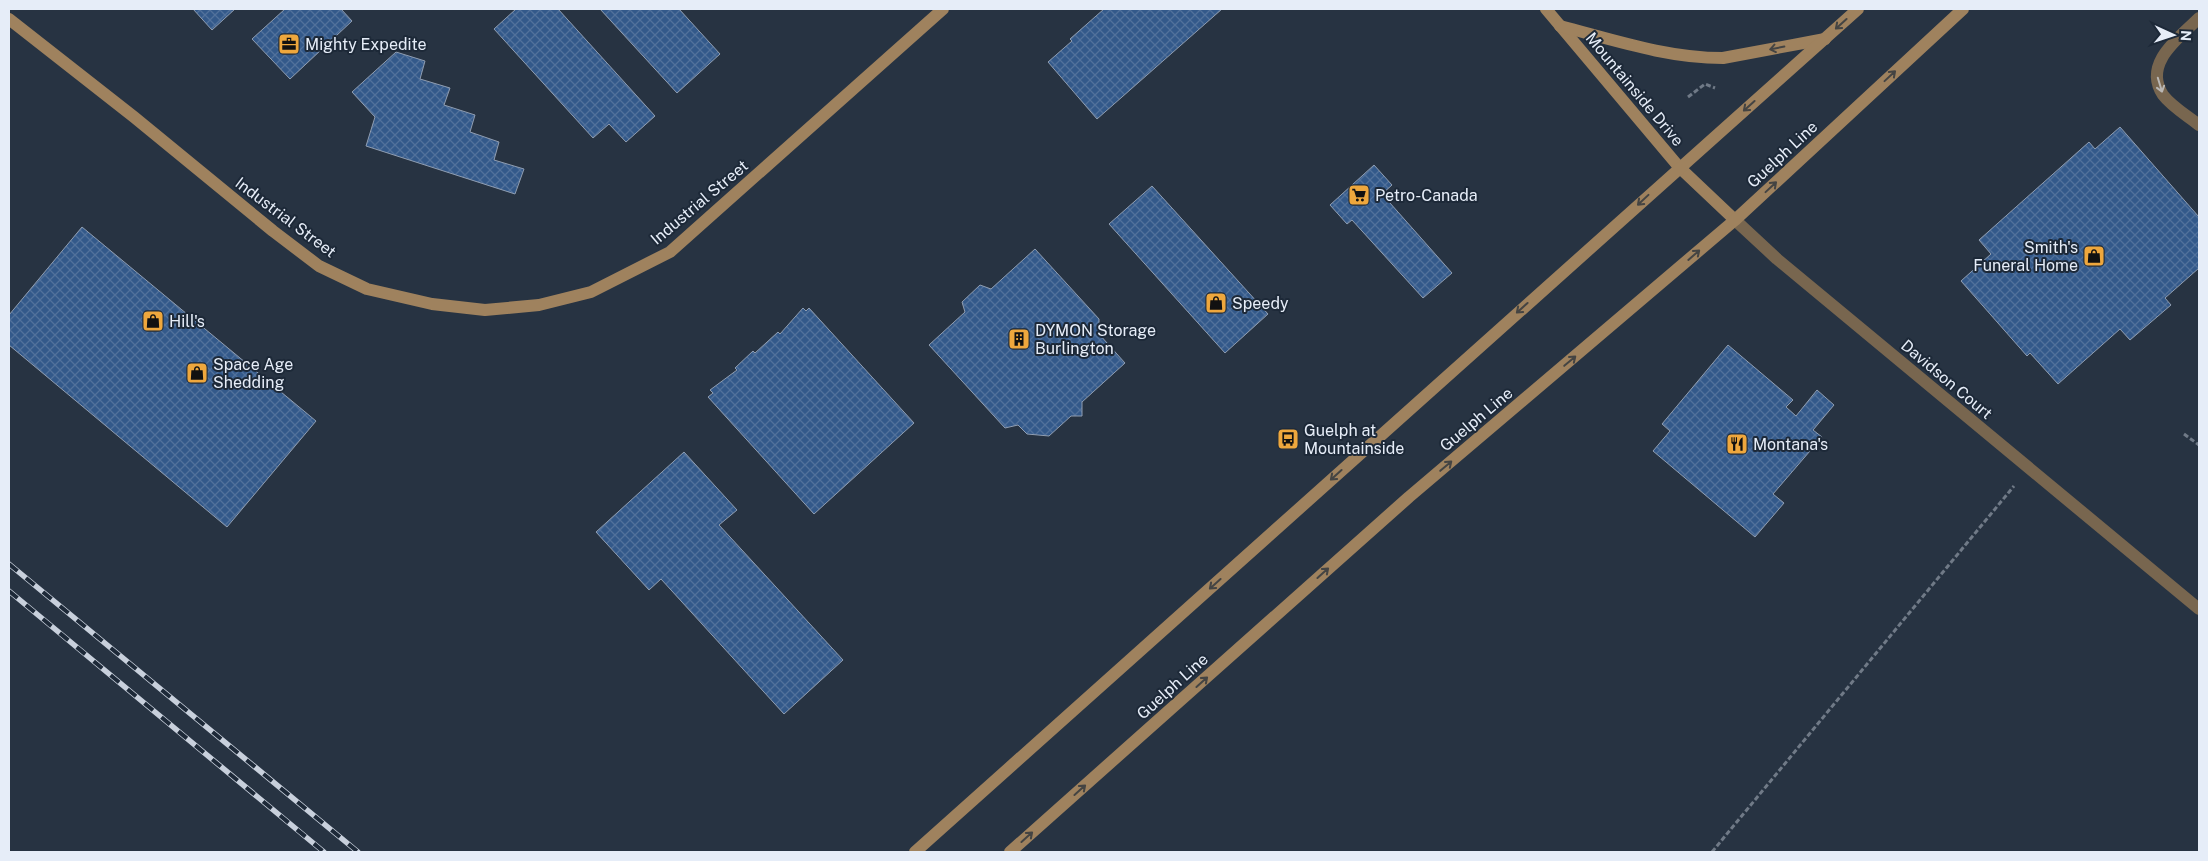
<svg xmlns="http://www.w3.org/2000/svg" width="2208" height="861" viewBox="0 0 2208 861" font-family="'Public Sans',sans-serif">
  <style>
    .building { fill: url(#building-cross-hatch); stroke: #8f9db1 }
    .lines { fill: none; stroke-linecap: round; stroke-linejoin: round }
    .path { stroke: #707a87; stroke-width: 3; stroke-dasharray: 5 2.5; stroke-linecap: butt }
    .lane { stroke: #78664f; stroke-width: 12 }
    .street { stroke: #78664f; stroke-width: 12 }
    .secondary { stroke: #9f825e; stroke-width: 12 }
    .rail-casing { stroke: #c8d0dc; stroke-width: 5.5 }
    .rail { stroke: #1d2938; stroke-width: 4; stroke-dasharray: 11; stroke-linecap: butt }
    .oneway { stroke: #444443 }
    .oneway2 { stroke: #bab7b4 }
    .labels { text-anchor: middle; stroke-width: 4; stroke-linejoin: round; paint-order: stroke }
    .poi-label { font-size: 16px; fill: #e6edf8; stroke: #1d2938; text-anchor: start }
    .street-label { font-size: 16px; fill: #e6edf8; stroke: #1d2938 }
  </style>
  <defs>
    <pattern id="building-cross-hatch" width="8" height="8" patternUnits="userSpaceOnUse" patternTransform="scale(1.25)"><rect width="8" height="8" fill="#33598a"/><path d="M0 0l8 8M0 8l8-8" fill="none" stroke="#51719b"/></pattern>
  </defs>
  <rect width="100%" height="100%" fill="#273342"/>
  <g class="building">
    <path d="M193,9H235L212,30Z"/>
    <path d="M285,9H341L352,21L290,79L252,39Z"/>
    <path d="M516,9H558L655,116L626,142L609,124L593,138L494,29Z"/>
    <path d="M600,9H679L720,54L677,93Z"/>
    <path d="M1104,9H1222L1097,119L1048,62L1072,41L1070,39Z"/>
    <path d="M396,52L425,61L420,79L450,88L444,105L475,115L470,132L499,142L494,160L524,169L515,194L366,146L375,117L352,92Z"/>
    <path d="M2120,127L2199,217V268L2165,298L2171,305L2130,340L2120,329L2058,384L2030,353L2027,356L1961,281L1991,254L1979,240L2089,142L2095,149Z"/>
    <path d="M1374,165L1392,185L1382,194L1452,273L1423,298L1352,220L1347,224L1330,205Z"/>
    <path d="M1152,186L1268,314L1225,353L1109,224Z"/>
    <path d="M82,227L316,421L227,527L9,345V315Z"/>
    <path d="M1035,249L1099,319V334L1125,363L1082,402V416H1071L1049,436L1027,434L1018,425L1005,428L929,345L965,312L962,302L980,285L991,289Z"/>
    <path d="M803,308L806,311L809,308L914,423L814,514L708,397L713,393L710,390L737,370L735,368L753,351L755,353L778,332L780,334Z"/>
    <path d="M1728,345L1793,400L1786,407L1796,416L1817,390L1834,405L1813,430L1822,437L1773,494L1784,503L1755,537L1653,451L1670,431L1662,424Z"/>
    <path d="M684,452L737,510L719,525L843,660L784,714L661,579L649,590L596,532Z"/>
  </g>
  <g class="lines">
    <g class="path">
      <path d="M1688,97L1705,84L1715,88"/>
      <path d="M2184,434L2199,445"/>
      <path d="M1712,852L2014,486"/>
    </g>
    <path class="lane" d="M2199,18C2180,37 2142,63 2163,95C2172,107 2188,116 2199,125"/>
    <path class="street" d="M1735,220L1777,259L2199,609"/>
    <g class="secondary">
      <path d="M1546,9L1679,167L1735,220"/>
      <path d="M9,19L134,117L273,231L319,266L367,289L432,304L485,310L539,305L591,292L670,252L943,9"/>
      <path d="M1560,26C1614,40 1667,58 1723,58L1825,39"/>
      <path d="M915,852L1858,9"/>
      <path d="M1010,852L1409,497L1735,220L1963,9"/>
    </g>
    <g class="rail-casing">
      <g id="rail">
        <path d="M9,564L358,852"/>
        <path d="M9,591L324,852"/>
      </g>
    </g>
    <use href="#rail" class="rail"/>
  </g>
  <defs><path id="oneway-shaft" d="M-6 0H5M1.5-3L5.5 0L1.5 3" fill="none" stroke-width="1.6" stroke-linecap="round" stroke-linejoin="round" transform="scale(1.25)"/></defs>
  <g class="oneway">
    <use href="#oneway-shaft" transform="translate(1841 24) rotate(138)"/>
    <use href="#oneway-shaft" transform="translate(1777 48) rotate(169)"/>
    <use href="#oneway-shaft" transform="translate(1890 76) rotate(-43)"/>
    <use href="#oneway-shaft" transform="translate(1749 106) rotate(138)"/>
    <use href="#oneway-shaft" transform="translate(1771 187) rotate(-43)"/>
    <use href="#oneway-shaft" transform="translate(1643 200) rotate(137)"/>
    <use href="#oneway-shaft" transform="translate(1694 255) rotate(-41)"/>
    <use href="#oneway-shaft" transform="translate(1522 308) rotate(138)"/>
    <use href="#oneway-shaft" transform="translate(1570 361) rotate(-40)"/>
    <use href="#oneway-shaft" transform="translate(1446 466) rotate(-40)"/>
    <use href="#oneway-shaft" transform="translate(1336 475) rotate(138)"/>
    <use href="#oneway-shaft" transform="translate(1323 573) rotate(-42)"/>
    <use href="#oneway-shaft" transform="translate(1215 584) rotate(138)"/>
    <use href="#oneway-shaft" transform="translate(1202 682) rotate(-42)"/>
    <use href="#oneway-shaft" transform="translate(1080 790) rotate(-42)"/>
    <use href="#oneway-shaft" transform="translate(1027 837) rotate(-42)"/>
  </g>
  <use class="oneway2" href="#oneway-shaft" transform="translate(2160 85) rotate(73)"/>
  <defs>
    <g id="office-square" transform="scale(1.125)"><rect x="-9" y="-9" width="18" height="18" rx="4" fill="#eea73d" stroke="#1d2938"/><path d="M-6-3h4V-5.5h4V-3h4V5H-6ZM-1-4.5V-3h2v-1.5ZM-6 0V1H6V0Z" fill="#111"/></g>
    <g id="supermarket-square" transform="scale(1.125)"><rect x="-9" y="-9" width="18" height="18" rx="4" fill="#eea73d" stroke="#1d2938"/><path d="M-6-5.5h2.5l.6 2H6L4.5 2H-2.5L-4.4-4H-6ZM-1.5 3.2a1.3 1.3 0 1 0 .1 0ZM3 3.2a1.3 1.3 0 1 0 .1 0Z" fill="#111"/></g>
    <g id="shop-square" transform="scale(1.125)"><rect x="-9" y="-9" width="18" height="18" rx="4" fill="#eea73d" stroke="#1d2938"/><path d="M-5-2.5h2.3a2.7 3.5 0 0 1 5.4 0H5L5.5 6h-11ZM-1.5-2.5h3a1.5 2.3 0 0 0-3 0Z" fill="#111"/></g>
    <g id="building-square" transform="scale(1.125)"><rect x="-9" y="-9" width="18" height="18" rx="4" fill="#eea73d" stroke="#1d2938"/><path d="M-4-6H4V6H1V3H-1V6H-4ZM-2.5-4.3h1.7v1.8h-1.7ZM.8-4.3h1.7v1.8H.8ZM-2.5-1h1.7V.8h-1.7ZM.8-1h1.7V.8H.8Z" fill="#111"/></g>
    <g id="bus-square" transform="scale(1.125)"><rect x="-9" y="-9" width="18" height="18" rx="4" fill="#eea73d" stroke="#1d2938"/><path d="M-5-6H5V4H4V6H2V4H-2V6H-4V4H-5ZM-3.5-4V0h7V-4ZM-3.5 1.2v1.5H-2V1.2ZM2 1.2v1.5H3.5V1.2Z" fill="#111"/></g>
    <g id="restaurant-square" transform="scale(1.125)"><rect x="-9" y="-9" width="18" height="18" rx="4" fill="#eea73d" stroke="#1d2938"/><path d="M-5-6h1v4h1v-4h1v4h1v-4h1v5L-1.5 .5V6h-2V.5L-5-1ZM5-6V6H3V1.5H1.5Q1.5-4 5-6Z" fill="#111"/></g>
  </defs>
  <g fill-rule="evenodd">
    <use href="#office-square" x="289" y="44"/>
    <use href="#supermarket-square" x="1359" y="195"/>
    <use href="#shop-square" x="2094" y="256"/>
    <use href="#shop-square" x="1216" y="303"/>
    <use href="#shop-square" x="153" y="321"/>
    <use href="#building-square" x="1019" y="339"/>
    <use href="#shop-square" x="197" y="373"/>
    <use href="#bus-square" x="1288" y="439"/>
    <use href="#restaurant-square" x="1737" y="444"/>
  </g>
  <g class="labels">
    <g class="poi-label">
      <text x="305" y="50">Mighty Expedite</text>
      <text x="1375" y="201">Petro-Canada</text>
      <text x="2078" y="253" text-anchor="end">Smith's<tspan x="2078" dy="18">Funeral Home</tspan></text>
      <text x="1232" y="309">Speedy</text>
      <text x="169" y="327">Hill's</text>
      <text x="1035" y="336">DYMON Storage<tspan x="1035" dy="18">Burlington</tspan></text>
      <text x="213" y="370">Space Age<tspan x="213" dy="18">Shedding</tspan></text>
      <text x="1304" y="436">Guelph at<tspan x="1304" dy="18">Mountainside</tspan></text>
      <text x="1753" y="450">Montana's</text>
    </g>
    <g class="street-label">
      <text transform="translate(1635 89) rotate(50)" y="6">Mountainside Drive</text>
      <text transform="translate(1782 154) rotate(-43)" y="6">Guelph Line</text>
      <text transform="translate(699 202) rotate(-40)" y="6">Industrial Street</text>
      <text transform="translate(286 217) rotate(37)" y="6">Industrial Street</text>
      <text transform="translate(1947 379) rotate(40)" y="6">Davidson Court</text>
      <text transform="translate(1476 419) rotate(-40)" y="6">Guelph Line</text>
      <text transform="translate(1172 686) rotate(-42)" y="6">Guelph Line</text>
    </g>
  </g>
  <rect width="2208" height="861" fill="none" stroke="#e6edf8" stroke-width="20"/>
  <g transform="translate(2173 35) rotate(93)" stroke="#1d2938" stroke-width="4" paint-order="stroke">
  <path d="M0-4L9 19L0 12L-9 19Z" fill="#e6edf8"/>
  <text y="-8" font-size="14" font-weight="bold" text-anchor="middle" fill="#e6edf8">N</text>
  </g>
</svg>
